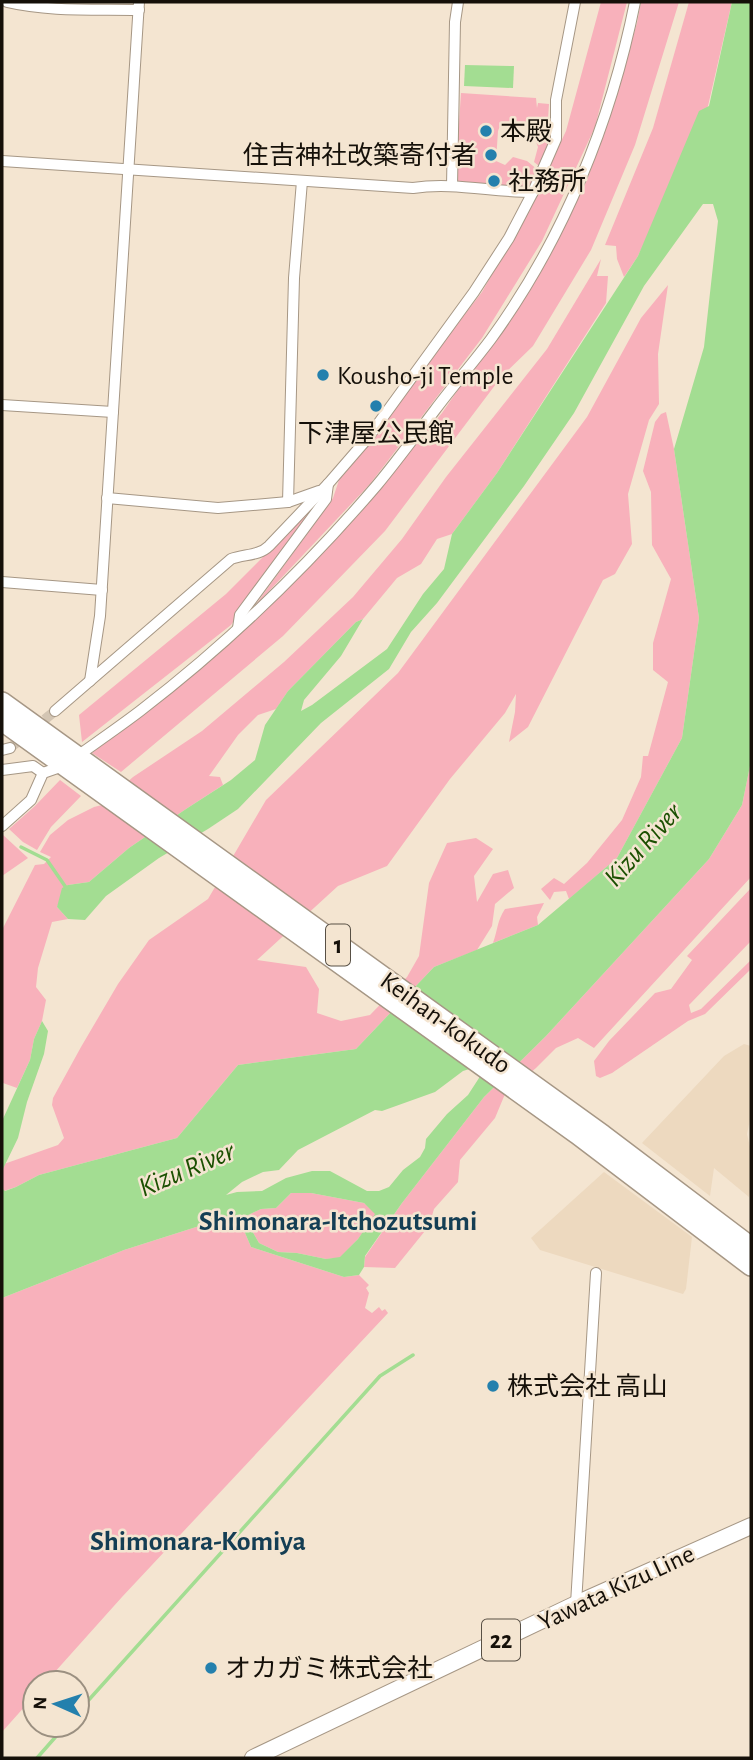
<svg xmlns="http://www.w3.org/2000/svg" width="753" height="1760" viewBox="0 0 753 1760" font-family="'Alegreya Sans','Noto Sans JP',sans-serif">
  <style>
    .built { fill: #edd9bf }
    .green { fill: #f8b1bb }
    .water { fill: #a3dd92; fill-rule: evenodd }
    .lines { fill: none; stroke-linecap: round; stroke-linejoin: round }
    .stream { stroke: #a3dd92; stroke-width: 3.5 }
    .street-tunnel { stroke: #d3c5b3; stroke-width: 10; stroke-dasharray: 10 5; stroke-linecap: butt }
    .street-casing { stroke: #a69785; stroke-width: 12 }
    .primary-casing { stroke: #a69785; stroke-width: 18 }
    .highway-casing { stroke: #a69785; stroke-width: 22 }
    .street { stroke: #fff; stroke-width: 10 }
    .primary { stroke: #fff; stroke-width: 16 }
    .highway { stroke: #fff; stroke-width: 19 }
    .poi-dot { fill: #2480ad; stroke: #f4e5d1; stroke-width: 2.5 }
    .labels { text-anchor: middle; stroke-width: 5; stroke-linejoin: round; paint-order: stroke }
    .shield { fill: #f4e5d1; stroke: #585045; stroke-width: 2 }
    .shield-label { font-size: 24px; font-weight: bold; fill: #151009 }
    .poi-label { font-size: 26px; fill: #151009; stroke: #f4e5d1; text-anchor: start }
    .street-label { font-size: 26px; fill: #151009; stroke: #f4e5d1 }
    .water-label { font-size: 28px; font-style: italic; fill: #1b5001; stroke: #f4e5d1 }
    .neighbourhood-label { font-size: 28px; font-weight: bold; fill: #143e54; stroke: #f4e5d1 }
  </style>
  <rect width="100%" height="100%" fill="#f4e5d1"/>
  <g class="built">
    <path d="M744,1044L751,1046V1115L747,1134L751,1151V1188L749,1197L714,1168L710,1196L642,1143L724,1056Z"/>
    <path d="M604,1172L692,1237L686,1289L683,1294L540,1250L531,1238Z"/>
  </g>
  <g class="green">
    <path d="M601,2H627L595,127L542,241L482,338L370,484L254,607L333,498L341,474L482,292L529,208L566,131Z"/>
    <path d="M641,2H679L635,145L591,250L533,346L502,376L385,531L283,636L121,772L92,753L243,631L319,557L442,413L548,259L586,182L604,134L637,23Z"/>
    <path d="M689,2H732L708,106L638,256L624,277L617,259L616,246L605,245L653,128Z"/>
    <path d="M461,93L536,98L537,108L538,103L549,104L548,119L535,118L549,121C553,138 547,151 539,166L534,162L538,147L530,128L523,124L501,123L498,131L496,161L505,165L513,157L527,161L538,170L531,186L525,191L455,183Z"/>
    <path d="M601,259L597,276H608L606,303L497,473L452,534L437,539L421,564L397,578L363,619L356,622L288,691L276,709L258,715L238,735L209,776L220,777L223,785L186,809L129,848L89,882L68,885L57,907L68,919L52,922L38,968L36,987L46,1000L42,1021L34,1039L30,1060L17,1088L3,1083L2,930L35,865L44,864L51,857L40,852L50,835L68,820L94,807L102,805L133,777L202,731L284,662L353,597L402,539L446,477L547,349Z"/>
    <path d="M668,285L658,354L659,404L649,420L628,494L632,544L615,574L603,580L528,727L509,742L515,712L516,694L505,713L450,779L387,866L338,886L257,960L306,967L319,989L317,1013L341,1021L370,1015L407,977L419,956L429,883L447,843L476,838L493,849L474,876L477,902L493,874L508,870L514,888L495,904L492,926L477,950L434,967L356,1049L238,1065L177,1138L39,1175L16,1187L4,1191L2,1188V1171L4,1164L58,1145L64,1138L52,1105L53,1098L81,1047L118,984L149,940L208,899L266,800L398,673L587,417L641,318Z"/>
    <path d="M666,412L674,449L699,618L682,738L617,858L569,899L566,891L554,892L550,900L541,889L554,878L564,884L587,863L622,820L641,777L643,756H648L668,682L653,670V643L671,579L652,545L651,492L643,471L655,422L661,414Z"/>
    <path d="M320,500L231,625L82,742L79,715L226,594Z"/>
    <path d="M751,761V877L594,1048L578,1038L556,1048L536,1068L505,1094L495,1118L460,1160L458,1182L434,1209L429,1226L395,1268L364,1267L365,1257L402,1203L484,1097L546,1036L709,859L742,805Z"/>
    <path d="M60,780L81,796L51,827L37,850L23,842L9,829L35,806Z"/>
    <path d="M2,834L28,858L2,876Z"/>
    <path d="M751,888V941L689,1005L691,1013L701,1009L751,960V969L705,1014L688,1021L612,1073L600,1078L596,1076L594,1061L609,1041L655,993L671,989L692,960L687,956Z"/>
    <path d="M544,903L537,917L538,925L493,943C498,929 497,921 505,909Z"/>
    <path d="M291,1193H311L364,1203L376,1214L358,1239L340,1258L326,1259L297,1253L278,1252L259,1243L244,1217L261,1209L276,1208Z"/>
    <path d="M235,1219L243,1228L251,1247L344,1277L359,1275L369,1285L366,1288L369,1293L365,1308L372,1313L379,1307L382,1311L385,1309L388,1313L122,1597L45,1683H35V1695L2,1732V1298L124,1250L215,1221Z"/>
  </g>
  <g class="water">
    <path d="M732,2H751V761L742,805L709,859L546,1036L484,1097L402,1203L365,1256L364,1267L359,1275L344,1277L251,1247L243,1228L235,1219L215,1221L124,1250L2,1298V1188L5,1191L16,1187L39,1175L177,1138L238,1065L356,1049L434,967L538,925L617,858L682,738L699,618L674,449L704,347L718,221L713,204H703L644,286L574,413L524,486L437,603L411,632L389,669L321,723L238,809L208,829L159,858L106,896L85,920L68,919L57,907L62,888L68,885L89,882L129,848L186,809L231,780L255,760L265,725L288,691L356,622L363,619L341,656L304,700L301,711L312,705L387,649L423,594L444,569L452,534L497,473L638,256L699,111L709,106ZM482,1065L479,1078L468,1095L447,1114L426,1139L425,1148L420,1157L403,1170L389,1187L379,1191H367L330,1171H312L286,1178L262,1191L237,1192L226,1195L242,1182L263,1172L279,1170L298,1150L375,1110L382,1111L435,1092L463,1071ZM291,1193H311L364,1203L375,1214L358,1239L340,1257L326,1259L297,1253L278,1252L259,1243L244,1217L261,1209L276,1208Z"/>
    <path d="M465,65L514,66L513,88L464,86Z"/>
    <path d="M42,1021L48,1031L44,1054L27,1102L18,1138L2,1171V1121L30,1060L34,1039Z"/>
  </g>
  <g class="lines">
    <g class="stream">
      <path d="M21,847L47,860L67,889"/>
      <path d="M77,1713L380,1376L413,1355"/>
      <path d="M37,1758L66,1725"/>
    </g>
    <path class="street-tunnel" d="M10,748L55,711"/>
    <g class="street-casing">
      <g id="street">
        <path d="M7,2C49,12 95,9 139,10"/>
        <path d="M2,161L413,188C453,182 492,192 533,192"/>
        <path d="M452,186L455,22L458,2"/>
        <path d="M2,405L113,412"/>
        <path d="M107,498L218,508L288,502L319,491"/>
        <path d="M288,502L294,278L302,181"/>
        <path d="M2,582L102,590"/>
        <path d="M238,628L240,615L326,499L328,484"/>
        <path d="M90,681L100,616L139,2"/>
        <path d="M55,711L231,559C244,554 259,556 269,546L328,484L367,439L474,292L509,238L533,192L556,139V100L575,2"/>
        <path d="M2,750L10,748"/>
        <path d="M76,757C97,742 119,727 140,711C226,645 306,568 377,485C397,461 416,435 435,410C453,386 473,363 491,339C563,240 611,122 635,2"/>
        <path d="M2,770L33,766L43,773"/>
        <path d="M2,826L31,800L43,773L63,766"/>
        <path d="M576,1604L596,1273"/>
      </g>
    </g>
    <g class="primary-casing">
      <path id="primary" d="M253,1758L576,1604L751,1526"/>
    </g>
    <g class="highway-casing">
      <g id="highway">
        <path d="M2,702L603,1135L751,1247"/>
        <path d="M2,721L577,1134L751,1266"/>
      </g>
    </g>
    <use href="#street" class="street"/>
    <use href="#primary" class="primary"/>
    <use href="#highway" class="highway"/>
  </g>
  <g class="poi-dot">
    <circle cx="486" cy="131" r="7"/>
    <circle cx="491" cy="155" r="7"/>
    <circle cx="494" cy="181" r="7"/>
    <circle cx="323" cy="375" r="7"/>
    <circle cx="376" cy="406" r="7"/>
    <circle cx="493" cy="1386" r="7"/>
    <circle cx="211" cy="1668" r="7"/>
  </g>
  <g class="labels">
    <g class="shield">
      <rect x="326" y="924.5" width="24" height="41" rx="5"/>
      <rect x="482" y="1619.5" width="38" height="41" rx="5"/>
    </g>
    <g class="shield-label">
      <text x="338" y="953">1</text>
      <text x="501" y="1648">22</text>
    </g>
    <g class="poi-label">
      <text x="500" y="140">本殿</text>
      <text x="477" y="164" text-anchor="end">住吉神社改築寄付者</text>
      <text x="508" y="190">社務所</text>
      <text x="337" y="384">Kousho-ji Temple</text>
      <text x="376" y="442" text-anchor="middle">下津屋公民館</text>
      <text x="507" y="1395">株式会社 高山</text>
      <text x="225" y="1677">オカガミ株式会社</text>
    </g>
    <g class="street-label">
      <text transform="translate(446 1022) rotate(36)" y="9">Keihan-kokudo</text>
      <text transform="translate(616 1587) rotate(-25)" y="9">Yawata Kizu Line</text>
    </g>
    <g class="water-label">
      <text transform="translate(642 844) rotate(-48)" y="10">Kizu River</text>
      <text transform="translate(186 1168) rotate(-23)" y="10">Kizu River</text>
    </g>
    <g class="neighbourhood-label">
      <text x="338" y="1230">Shimonara-Itchozutsumi</text>
      <text x="198" y="1550">Shimonara-Komiya</text>
    </g>
  </g>
  <rect width="753" height="1760" fill="none" stroke="#151009" stroke-width="7"/>
  <g transform="translate(56 1704) rotate(273)"><circle r="33" fill="#f4e5d1" stroke="#9b9081" stroke-width="2"/>
  <path d="M0-5L12 26L0 18L-12 26Z" fill="#2480ad"/>
  <text y="-10" font-size="19" font-weight="bold" text-anchor="middle" fill="#151009">N</text>
  </g>
</svg>
